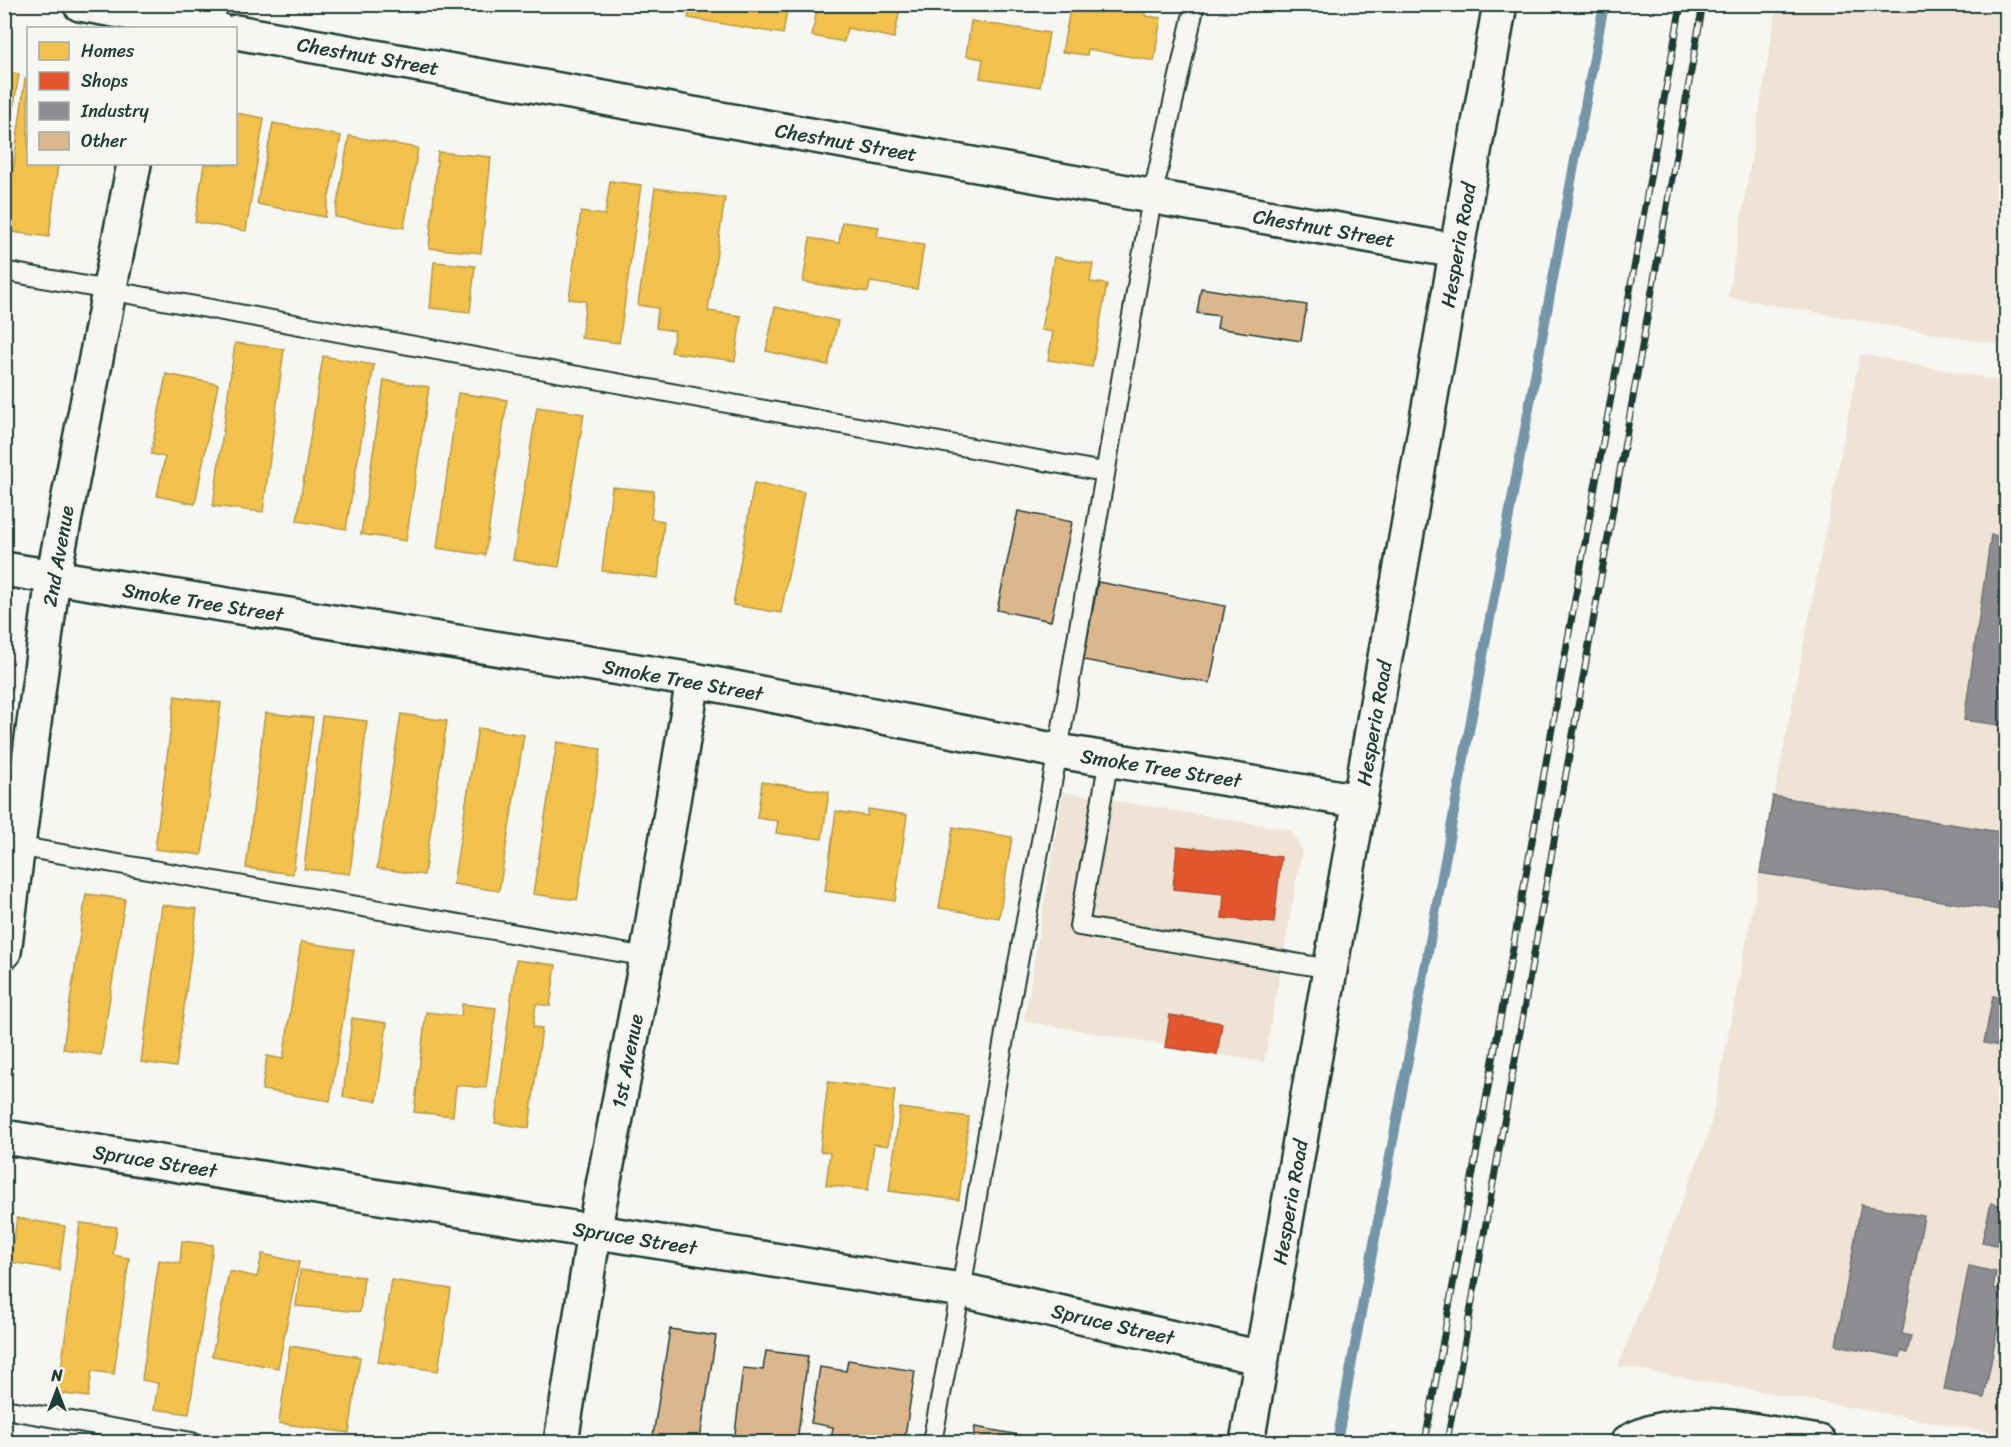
<svg xmlns="http://www.w3.org/2000/svg" width="2011" height="1447" viewBox="0 0 2011 1447" font-family="Sriracha,sans-serif">
  <style>
    .built { fill: #eee3d4 }
    .homes { fill: #f2c14e; stroke: #b39946; stroke-width: 1.5 }
    .shops { fill: #e4572e; stroke: #a94f30; stroke-width: 1.5 }
    .industry { fill: #8d8d92; stroke: #6c7576; stroke-width: 1.5 }
    .lines { fill: none; stroke-linecap: round; stroke-linejoin: round }
    .stream { stroke: #7496a8; stroke-width: 10 }
    .building { fill: #dcb68d; stroke: #1f3d34; stroke-width: 1.5 }
    .service-casing { stroke: #1f3d34; stroke-width: 22 }
    .minor-casing { stroke: #1f3d34; stroke-width: 38 }
    .secondary-casing { stroke: #1f3d34; stroke-width: 38 }
    .service { stroke: #f6f6f2; stroke-width: 18 }
    .minor { stroke: #f6f6f2; stroke-width: 33 }
    .secondary { stroke: #f6f6f2; stroke-width: 33 }
    .rail-casing { stroke: #1f3d34; stroke-width: 7 }
    .rail { stroke: #f6f6f2; stroke-width: 4.5; stroke-dasharray: 14; stroke-linecap: butt }
    .labels { text-anchor: middle; stroke-width: 6; stroke-linejoin: round; paint-order: stroke }
    .street-label { font-size: 20px; fill: #1f3d34; stroke: #f6f6f2 }
  </style>
  <rect width="100%" height="100%" fill="#f6f6f2"/>
  <filter id="ink" filterUnits="userSpaceOnUse"><feTurbulence type="fractalNoise" baseFrequency=".0167" numOctaves="2"/><feDisplacementMap in="SourceGraphic" scale="12" xChannelSelector="R" yChannelSelector="G"/><feConvolveMatrix kernelMatrix="1 2 1 2 8 2 1 2 1" color-interpolation-filters="sRGB"/></filter>
  <g filter="url(#ink)">
    <g class="built">
      <path d="M1777,5H2006V346L1728,297Z"/>
      <path d="M1860,354L2006,382V1435L1618,1366L1710,1129Z"/>
      <path d="M1063,792L1291,830L1302,850L1264,1062L1024,1021Z"/>
    </g>
    <g class="homes">
      <path d="M691,4H788L783,34L688,18Z"/>
      <path d="M818,4H901L894,38L847,28L844,42L812,36Z"/>
      <path d="M1071,4H1147L1145,16L1161,18L1154,61L1088,49L1087,55L1062,52Z"/>
      <path d="M971,21L1049,33L1040,87L980,78L983,59L966,56Z"/>
      <path d="M4,72L19,74L4,165Z"/>
      <path d="M25,79H28V164H58L49,237L5,231Z"/>
      <path d="M236,113L264,118L246,231L195,222L204,164H236Z"/>
      <path d="M273,123L341,136L325,217L257,204Z"/>
      <path d="M349,136L418,148L404,228L335,217Z"/>
      <path d="M438,152L491,157L481,253L429,248Z"/>
      <path d="M610,181L641,185L619,343L581,338L586,301L569,299L581,212L605,215Z"/>
      <path d="M655,188L725,198L708,311L741,316L735,361L671,352L675,331L656,328L658,308L638,305Z"/>
      <path d="M842,222L879,227L877,237L924,245L917,289L870,282L868,292L803,282L810,238L839,243Z"/>
      <path d="M1054,257L1093,264L1090,282L1107,284L1092,367L1048,360L1053,332L1041,330Z"/>
      <path d="M434,262L475,266L470,312L430,308Z"/>
      <path d="M775,307L838,321L828,365L766,351Z"/>
      <path d="M4,335H9L7,380H4Z"/>
      <path d="M235,343L284,349L263,512L213,506Z"/>
      <path d="M323,356L374,365L346,529L297,521Z"/>
      <path d="M166,374L218,384L195,504L157,496L165,457L151,454Z"/>
      <path d="M384,380L429,387L406,541L361,534Z"/>
      <path d="M458,393L507,400L485,555L437,548Z"/>
      <path d="M537,407L584,414L559,567L513,560Z"/>
      <path d="M754,483L804,492L781,613L733,605Z"/>
      <path d="M612,487L654,491L651,519L664,521L658,578L602,571Z"/>
      <path d="M175,696L221,703L202,855L155,849Z"/>
      <path d="M265,713L313,718L293,874L246,868Z"/>
      <path d="M401,714L447,721L424,875L377,868Z"/>
      <path d="M322,716L367,721L350,874L304,869Z"/>
      <path d="M478,728L524,735L499,891L453,884Z"/>
      <path d="M557,742L601,749L577,900L533,894Z"/>
      <path d="M762,782L829,792L822,839L776,833L778,821L757,818Z"/>
      <path d="M868,809L907,815L895,901L825,891L836,811L867,816Z"/>
      <path d="M953,827L1012,837L999,918L939,908Z"/>
      <path d="M86,894L125,899L101,1055L63,1049Z"/>
      <path d="M162,905L197,909L176,1067L141,1062Z"/>
      <path d="M301,942L354,950L330,1101L262,1090L267,1056L283,1059Z"/>
      <path d="M516,960L556,965L550,1006L536,1004L533,1027L542,1028L529,1128L495,1123Z"/>
      <path d="M462,1004L496,1008L486,1088L456,1085L453,1116L414,1112L426,1012L461,1016Z"/>
      <path d="M352,1018L387,1023L377,1101L343,1097Z"/>
      <path d="M828,1082L895,1090L888,1146L874,1144L868,1190L826,1185L830,1153L820,1151Z"/>
      <path d="M900,1108L969,1117L959,1200L889,1191Z"/>
      <path d="M17,1218L65,1226L59,1270L10,1262Z"/>
      <path d="M80,1223L117,1227L113,1255L129,1258L114,1374L92,1371L88,1397L58,1393Z"/>
      <path d="M182,1241L213,1245L189,1414L154,1409L158,1383L142,1380L159,1260L180,1263Z"/>
      <path d="M262,1254L299,1262L278,1368L212,1356L229,1271L257,1277Z"/>
      <path d="M300,1270L364,1277L360,1312L296,1306Z"/>
      <path d="M391,1280L451,1289L438,1371L378,1362Z"/>
      <path d="M290,1346L360,1357L349,1433L279,1423Z"/>
    </g>
    <g class="shops">
      <path d="M1177,846L1281,857L1274,923L1222,918L1224,894L1173,889Z"/>
      <path d="M1170,1015L1222,1023L1217,1055L1165,1047Z"/>
    </g>
    <g class="industry">
      <path d="M1991,535L2006,537V726L1964,720Z"/>
      <path d="M1773,796L2006,833V911L1760,873Z"/>
      <path d="M1993,996L2006,999V1047L1984,1043Z"/>
      <path d="M1991,1203L2006,1207V1247L1982,1242Z"/>
      <path d="M1861,1205L1924,1216L1902,1334L1911,1336L1907,1353L1901,1351L1900,1357L1836,1345Z"/>
      <path d="M1969,1266L1996,1272L1993,1288L2005,1290L1984,1398L1944,1390Z"/>
    </g>
    <g class="lines">
      <path class="stream" d="M1337,1442L1604,4"/>
    </g>
    <g class="building">
      <path d="M1201,288L1307,305L1301,341L1217,328L1219,316L1197,313Z"/>
      <path d="M1018,511L1072,522L1051,621L997,610Z"/>
      <path d="M1098,582L1225,606L1210,683L1083,660Z"/>
      <path d="M670,1329L716,1336L700,1439L702,1442H652Z"/>
      <path d="M766,1351L808,1356L797,1442H734L743,1368L763,1370Z"/>
      <path d="M848,1360L915,1371L904,1442H831L833,1427L811,1423L820,1367L846,1371Z"/>
      <path d="M975,1427L1058,1442H973Z"/>
    </g>
    <g class="lines">
      <g class="service-casing">
        <g id="service">
          <path d="M4,271L1104,472"/>
          <path d="M1109,759L1079,926L1330,969"/>
          <path d="M11,845L647,957"/>
          <path d="M4,1409L192,1442"/>
          <path d="M932,1442L961,1290L1007,1021L1058,751L1152,198L1195,4"/>
        </g>
      </g>
      <g class="minor-casing">
        <g id="minor">
          <path d="M80,4L216,28"/>
          <path d="M236,32L1456,251"/>
          <path d="M4,569L693,680L1058,751L1360,801"/>
          <path d="M4,952L53,578L134,164"/>
          <path d="M4,1137L961,1290L1262,1358"/>
          <path d="M561,1442L594,1232L647,957L693,680"/>
          <path d="M1628,1442C1687,1410 1756,1432 1819,1442"/>
        </g>
      </g>
      <g class="secondary-casing">
        <path id="secondary" d="M1247,1442L1500,4"/>
      </g>
      <use href="#service" class="service"/>
      <use href="#minor" class="minor"/>
      <use href="#secondary" class="secondary"/>
      <g class="rail-casing">
        <g id="rail">
          <path d="M1425,1442L1681,4"/>
          <path d="M1447,1442L1703,4"/>
        </g>
      </g>
      <use href="#rail" class="rail"/>
    </g>
  </g>
  <g class="labels">
    <g class="street-label">
      <text transform="translate(368 56) rotate(10)" y="7">Chestnut Street</text>
      <text transform="translate(846 142) rotate(10)" y="7">Chestnut Street</text>
      <text transform="translate(1324 228) rotate(10)" y="7">Chestnut Street</text>
      <text transform="translate(1458 245) rotate(-80)" y="7">Hesperia Road</text>
      <text transform="translate(58 556) rotate(-80)" y="7">2nd Avenue</text>
      <text transform="translate(203 602) rotate(9)" y="7">Smoke Tree Street</text>
      <text transform="translate(683 680) rotate(10)" y="7">Smoke Tree Street</text>
      <text transform="translate(1374 723) rotate(-80)" y="7">Hesperia Road</text>
      <text transform="translate(1161 768) rotate(9)" y="7">Smoke Tree Street</text>
      <text transform="translate(627 1061) rotate(-79)" y="7">1st Avenue</text>
      <text transform="translate(155 1161) rotate(9)" y="7">Spruce Street</text>
      <text transform="translate(1290 1202) rotate(-80)" y="7">Hesperia Road</text>
      <text transform="translate(635 1238) rotate(9)" y="7">Spruce Street</text>
      <text transform="translate(1113 1324) rotate(13)" y="7">Spruce Street</text>
    </g>
  </g>
  <rect width="2011" height="1447" fill="none" stroke="#f6f6f2" stroke-width="24"/>
  <rect x="12" y="12" width="1987" height="1423" fill="none" stroke="#1f3d34" stroke-width="2" filter="url(#ink)"/>
  <rect x="27" y="27" width="210" height="138" fill="#f6f6f2" stroke="#a0aca6" stroke-width="1.5"/>
  <rect x="39" y="42" width="30" height="18" fill="#f2c14e" stroke="#a0aca6" stroke-width="1.5"/>
  <text x="81" y="57" font-size="18" fill="#1f3d34">Homes</text>
  <rect x="39" y="72" width="30" height="18" fill="#e4572e" stroke="#a0aca6" stroke-width="1.5"/>
  <text x="81" y="87" font-size="18" fill="#1f3d34">Shops</text>
  <rect x="39" y="102" width="30" height="18" fill="#8d8d92" stroke="#a0aca6" stroke-width="1.5"/>
  <text x="81" y="117" font-size="18" fill="#1f3d34">Industry</text>
  <rect x="39" y="132" width="30" height="18" fill="#dcb68d" stroke="#a0aca6" stroke-width="1.5"/>
  <text x="81" y="147" font-size="18" fill="#1f3d34">Other</text>
  <g transform="translate(57 1390)" stroke="#f6f6f2" stroke-width="4.5" paint-order="stroke">
  <path d="M0-4.5L10 22L0 15L-10 22Z" fill="#1f3d34"/>
  <text y="-9" font-size="16" font-weight="bold" text-anchor="middle" fill="#1f3d34">N</text>
  </g>
</svg>
